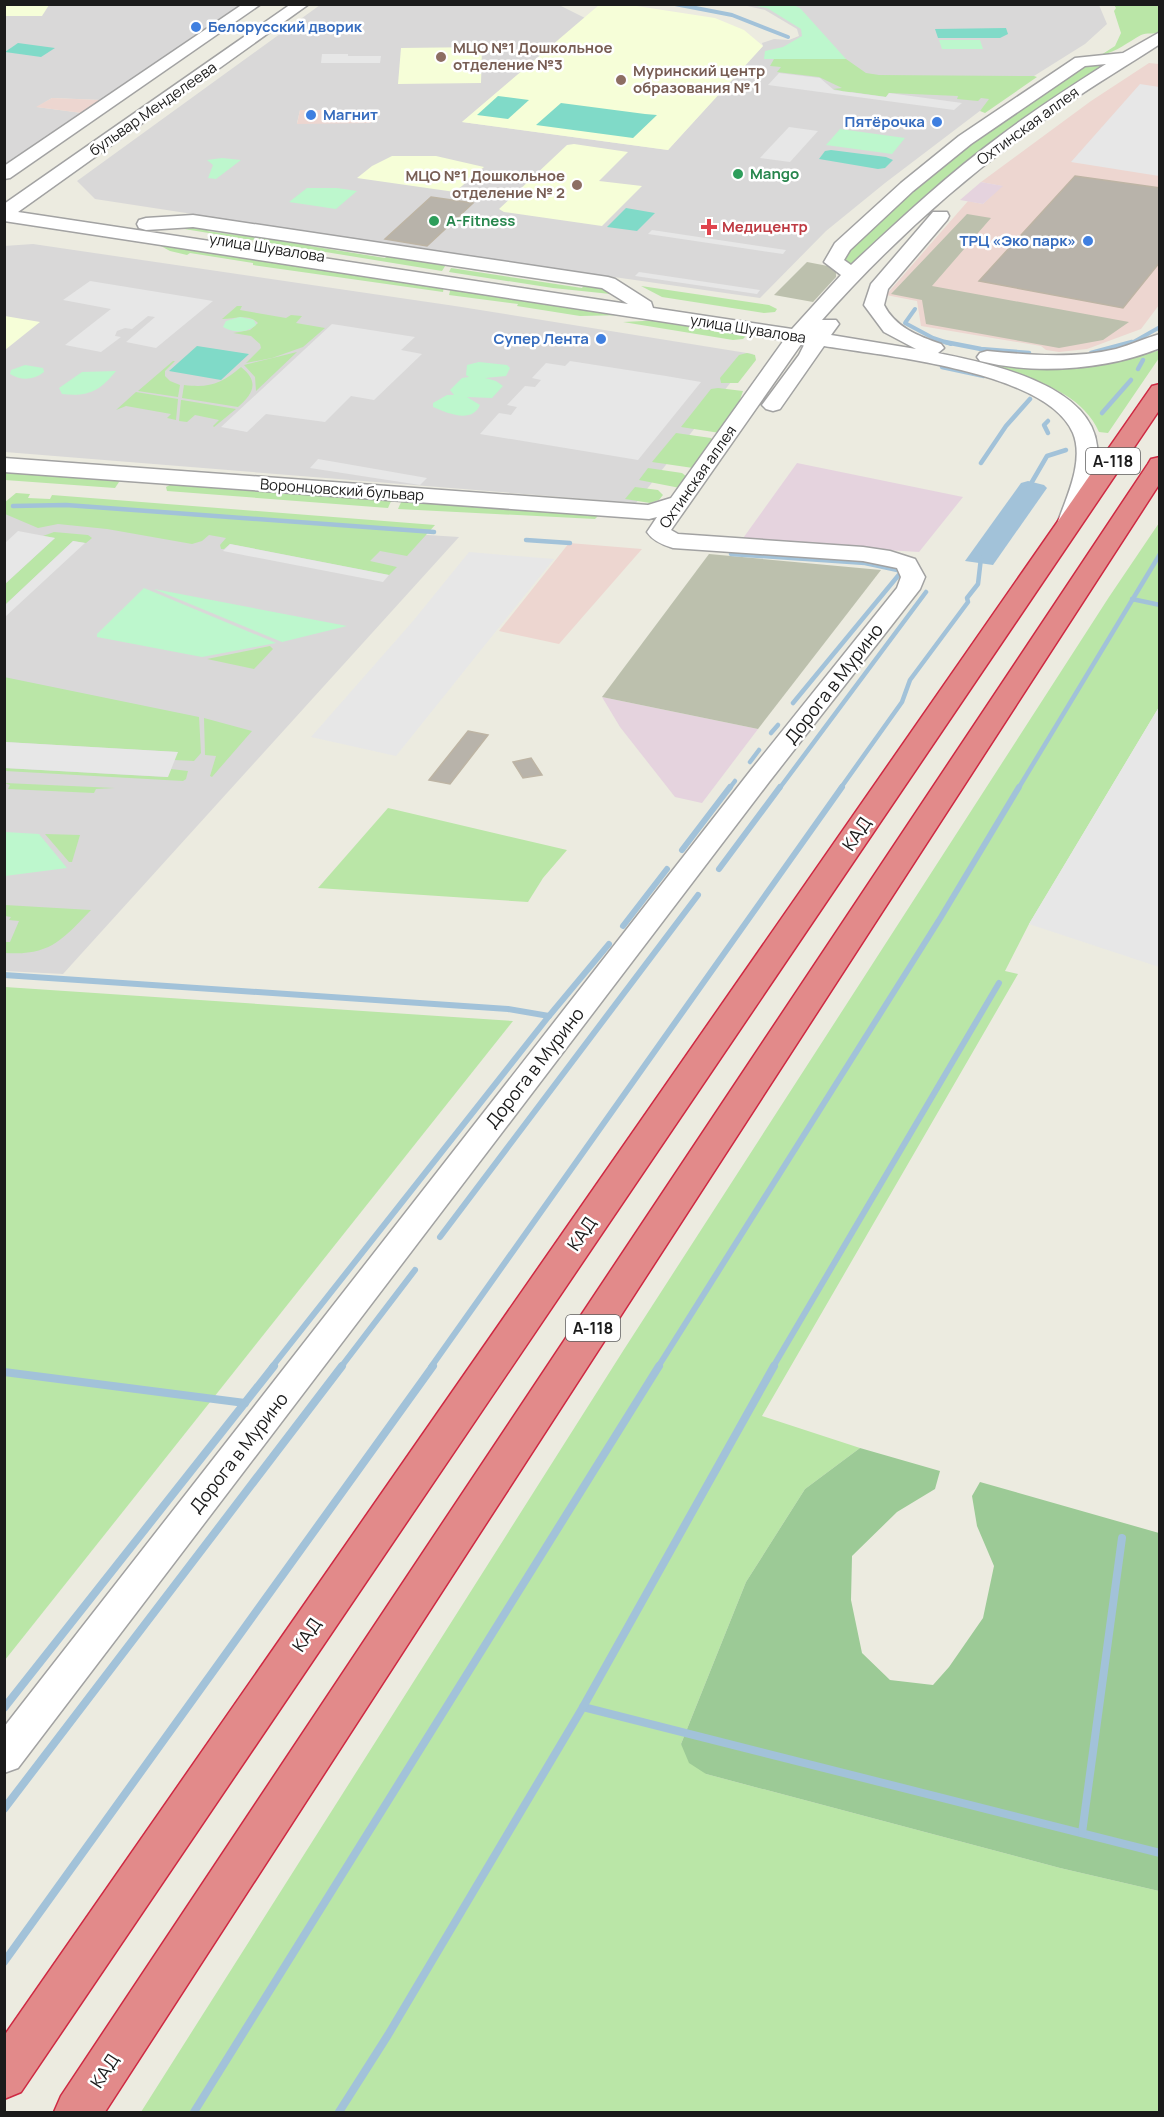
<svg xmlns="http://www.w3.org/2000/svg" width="1164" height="2117" viewBox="0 0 1164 2117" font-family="Manrope,sans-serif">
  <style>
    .residential { fill: #d9d8d8; fill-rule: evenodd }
    .commercial { fill: #edd6d0 }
    .industrial { fill: #e5d3de }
    .education { fill: #f6fed8 }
    .construction { fill: #bcc0ad }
    .grass { fill: #bae6a7 }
    .forest { fill: #9cca96 }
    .park { fill: #bdf7cd }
    .pitch { fill: #80dac8 }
    .parking { fill: #e7e7e7 }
    .water { fill: #a2c2d9 }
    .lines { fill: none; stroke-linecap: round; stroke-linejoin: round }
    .stream-far3 { stroke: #a2c2d9; stroke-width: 4 }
    .stream-far2 { stroke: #a2c2d9; stroke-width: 4.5 }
    .stream-far1 { stroke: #a2c2d9; stroke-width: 6 }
    .stream { stroke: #a2c2d9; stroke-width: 8 }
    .building { fill: #b8b3aa; stroke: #bdb4a4; stroke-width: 1.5 }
    .minor-casing { stroke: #a2a2a2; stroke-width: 3 }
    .highway-casing { stroke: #ce2942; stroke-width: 3 }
    .minor { fill: #fff; fill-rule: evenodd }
    .highway { fill: #e28a8a; fill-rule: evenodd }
    .shop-dot { fill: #3f7fe0; stroke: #fff; stroke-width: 2 }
    .education-dot { fill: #8d6e63; stroke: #fff; stroke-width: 2 }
    .leisure-dot { fill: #2e9e5b; stroke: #fff; stroke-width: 2 }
    .health-dot { fill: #e0444e; stroke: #fff; stroke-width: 2 }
    .labels { text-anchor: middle; stroke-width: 5; stroke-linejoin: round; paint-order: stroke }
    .far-shop-label { font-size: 15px; font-weight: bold; fill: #366cbe; stroke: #fff; text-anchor: end }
    .far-education-label { font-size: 15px; font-weight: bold; fill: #785e54; stroke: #fff; text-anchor: start }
    .far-street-label { font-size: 15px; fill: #1b1b1b; stroke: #fff }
    .far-leisure-label { font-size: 15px; font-weight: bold; fill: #27864d; stroke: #fff; text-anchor: start }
    .far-health-label { font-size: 15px; font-weight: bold; fill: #be3a42; stroke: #fff; text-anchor: start }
    .shield { fill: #fff; stroke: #5f5f5f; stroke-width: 1.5 }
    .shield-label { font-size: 16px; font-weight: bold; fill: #1b1b1b }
    .street-label { font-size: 18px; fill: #1b1b1b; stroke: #fff }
  </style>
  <rect width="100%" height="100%" fill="#ecebe0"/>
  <g class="residential">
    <path d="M5,5H241L101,100L52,98L37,107L82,113L5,166Z"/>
    <path d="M320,5H559L585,18L462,122L668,150L763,46L762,43L774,39L789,40L799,36L797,29L765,10L743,5H1099L1107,24L1085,44L989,104L885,183L826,231L760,298L433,251L95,199L77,181ZM300,110H373L297,123Z"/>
    <path d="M33,244L455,306L753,354L636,503L5,452L4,246Z"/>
    <path d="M4,508L459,537L63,974L5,971Z"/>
  </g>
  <g class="commercial">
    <path d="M1149,63L1159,64V305L1141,329L1087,349L1059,352L1046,350L1041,346L921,326L917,301L886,295L968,201L983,204L1002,186L981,182L1091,101Z"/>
    <path d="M52,98L101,100L82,113L36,107Z"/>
    <path d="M300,110H373L371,123L297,124Z"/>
    <path d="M569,543L642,549L559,644L499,631Z"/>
  </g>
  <g class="industrial">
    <path d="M981,182L1003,186L983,204L960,200Z"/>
    <path d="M797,463L963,497L919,552L741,541Z"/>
    <path d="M602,697L758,729L702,803L675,797L620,727Z"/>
  </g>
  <g class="education">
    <path d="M4,5L5,4L49,5L42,16H5Z"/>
    <path d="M599,5H630L715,18L744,30L763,46L668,150L462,122Z"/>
    <path d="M482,47L481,83L398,84L401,48Z"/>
    <path d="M574,144L628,152L599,181L642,186L602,226L504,212L499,209L567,145Z"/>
    <path d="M392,156H436L484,167L455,192L357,178L372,166Z"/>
    <path d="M5,316L40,322L5,350Z"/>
  </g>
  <g class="construction">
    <path d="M967,214L991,218L932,286L1129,322L1103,340L1059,348L926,324L922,300L891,294Z"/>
    <path d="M807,262L833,267L836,270V277L813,302L774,295Z"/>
    <path d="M709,554L881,570L758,729L602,697Z"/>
  </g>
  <g class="grass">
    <path d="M1114,5H1159V32C1153,35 1147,32 1141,35C1128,42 1117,52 1101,55L1115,46L1121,33L1114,11L1116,8Z"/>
    <path d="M774,59H846L866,73L879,75L1034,76L1037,77L985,113L980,111L989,99L981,98L978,101L957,99L958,96L889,93L886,97L851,92L849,94L842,93V91L833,89L842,88L819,77L777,72L781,67L770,66Z"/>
    <path d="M1110,62L854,266H849L845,258L846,251L915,187L973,141L1085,64Z"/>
    <path d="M172,227H211L207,231L268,239L273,236L314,242L310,246L385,258L390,254L447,263L442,271Z"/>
    <path d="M159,245L200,248L444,286L443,292L253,265V263L190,253L187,255L170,251Z"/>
    <path d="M451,268L582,288L585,284L606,288L620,295L553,288L449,272Z"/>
    <path d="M641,286L769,305L777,309L775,312L764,313L662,297Z"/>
    <path d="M451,287L628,315L580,316L517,306L518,304L449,295Z"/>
    <path d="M237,306H242L240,310L286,318L291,315L302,316L296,323L325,328L303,347L272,358L246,363L261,348L260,344L251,336L233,333L250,330L258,323C248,313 234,319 222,319Z"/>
    <path d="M663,320L748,334L743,339L733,340L623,322Z"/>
    <path d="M1157,351H1159V358L1108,433L1099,432C1080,389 1025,377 984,364C1043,371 1100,368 1157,351Z"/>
    <path d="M297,352L256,391L255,377L244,365Z"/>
    <path d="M747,353L755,355L756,360L738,383H721L720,378L739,355Z"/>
    <path d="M173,361H175L165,371V376L170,381L180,385L178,397L138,391Z"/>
    <path d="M241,367C260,382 253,394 238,407L182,398L184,385C210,388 221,384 241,367Z"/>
    <path d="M718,388L743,391L734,417L720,433L681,427L711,389Z"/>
    <path d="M136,392L178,399L176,420L167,418L171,414L126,406L116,410Z"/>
    <path d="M181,400H182L236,409L214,427L213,426L219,420L195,415L187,422L179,421Z"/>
    <path d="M676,433L711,438L714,441L693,468L652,462Z"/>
    <path d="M648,468L682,473L687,477L680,488L639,480Z"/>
    <path d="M4,471L121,479L115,488L5,480Z"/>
    <path d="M172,484L392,499L388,508L167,491L166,487Z"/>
    <path d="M635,487L658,490L663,495L659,500L650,503L625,499Z"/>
    <path d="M16,493L30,494L28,498L50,499L52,495L435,525L407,556L380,551L370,561L397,567L389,575L230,544L224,549H221L220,545L226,538L209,535L202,541L192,544L107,529L58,524L38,528L5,514L4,503Z"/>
    <path d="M402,500L601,513L595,519L398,509Z"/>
    <path d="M1159,523V707L1029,924L1005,971L1018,974L762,1416L860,1448L805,1489L746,1582L681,1744L706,1774L1060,1868L1159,1891V2112H141L623,1351L1109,597Z"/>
    <path d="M54,532L88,535L92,538L86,543L73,541L5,605V584L55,538L43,536Z"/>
    <path d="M270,646L273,649L254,669L207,659Z"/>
    <path d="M4,677L199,717L201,753L194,761L174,760L177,752L5,742Z"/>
    <path d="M204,718L252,731L212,777L210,776L216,756L205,755Z"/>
    <path d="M4,768L167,777L171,769L188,771L186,779L183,781L5,771Z"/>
    <path d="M4,783H5L115,788L96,789L94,793L8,789L10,785Z"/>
    <path d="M388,808L567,850L543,878L528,902L318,888Z"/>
    <path d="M45,834L80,835L72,862H69Z"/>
    <path d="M4,905H5L91,910C62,940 50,956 5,953V942H10L19,921L9,920L11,917L5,916Z"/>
    <path d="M5,987L513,1021L5,1660L4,987Z"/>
  </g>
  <path class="forest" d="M860,1448L940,1471L935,1489L897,1512L852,1556L851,1600L862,1653L890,1680L933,1685L949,1667L983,1618L994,1566L977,1526L972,1496L980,1482L1159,1533V1891L1060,1868L706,1774L689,1763L681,1744L746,1582L805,1489Z"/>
  <g class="park">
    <path d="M751,5H793L800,8L846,59H764L765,51L783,47L802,36L801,29L767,8Z"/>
    <path d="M939,40H980L983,49H942Z"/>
    <path d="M840,129L905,138L892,154L826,145Z"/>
    <path d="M222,158L241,160L216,179L208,178L213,165L207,160Z"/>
    <path d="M307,188H337L357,191L336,209L289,202Z"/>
    <path d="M240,317L254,320L256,325C247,333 233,333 223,327L226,321Z"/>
    <path d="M479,362L507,365L510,368L506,376L485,378L496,381L503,386L492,398L467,397L480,405C472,424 447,413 433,407V403L447,395H454L450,390L462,378L469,377L466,375L467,365Z"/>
    <path d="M25,365L43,368L44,372C34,380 21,381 10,374L11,370Z"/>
    <path d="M116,371C100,391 88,397 62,394L59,388L82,372Z"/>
    <path d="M144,588L276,643L202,657L97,637V634Z"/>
    <path d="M154,589L347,626L282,642Z"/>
    <path d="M5,832L39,834L67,868L5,876Z"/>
  </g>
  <g class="pitch">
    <path d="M1006,28L1008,34L1000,38H938L935,29Z"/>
    <path d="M18,43L55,48L41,57L5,52Z"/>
    <path d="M498,96L529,100L508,119L477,115Z"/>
    <path d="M561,103L645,114L657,115L633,138L536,125Z"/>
    <path d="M831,150L886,157L893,160L885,168L878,169L819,159L825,151Z"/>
    <path d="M626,208L655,213L637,231L607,227Z"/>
    <path d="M197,346L249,354L221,380L169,371Z"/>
  </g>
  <g class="parking">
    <path d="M322,54H348V56H381L380,63H321Z"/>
    <path d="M779,73L820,78L834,90L886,97L889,93L962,103L954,110L768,85Z"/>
    <path d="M1140,84L1159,87V176L1071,162Z"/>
    <path d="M789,127L818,131L790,162L760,158Z"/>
    <path d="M652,230L786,250L783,254L648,234Z"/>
    <path d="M639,272L760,290L757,294L635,276Z"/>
    <path d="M90,281L213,301L156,348L126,342L155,317L148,316L132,329L125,328L117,331L115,336L121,337L101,352L65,345L111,309L63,300Z"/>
    <path d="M332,324L415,337L401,350L422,354L374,400L351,396L325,422L266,414L247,432L221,427Z"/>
    <path d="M570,361L666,376L701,382L638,460L480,434L499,413L511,415L517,407L507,405L525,386L535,387L541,380L532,378L546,363L565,366Z"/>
    <path d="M318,459L427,478L420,485L310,468Z"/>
    <path d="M18,531L55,538L5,584V543Z"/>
    <path d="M73,541L85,543L5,617V605Z"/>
    <path d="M230,544L389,575L383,582L223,551Z"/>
    <path d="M469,552L554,559L396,756L311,737L413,621Z"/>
    <path d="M1159,707V967L1029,924Z"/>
    <path d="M4,743L5,742L178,752L168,777L5,768Z"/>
  </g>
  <path class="water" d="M1028,481L1044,485L1047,488L993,565L965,561L1021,483Z"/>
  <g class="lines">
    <g class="stream-far3">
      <path d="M675,4L732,15L788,37"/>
      <path d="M915,309L905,323L933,338L951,344"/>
      <path d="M1130,344L1160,327"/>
    </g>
    <g class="stream-far2">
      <path d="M945,342L981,349L1029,353"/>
      <path d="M1091,353L1132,342"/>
      <path d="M942,367L984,376"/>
      <path d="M1138,369L1143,360"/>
      <path d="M1102,413L1131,380"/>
      <path d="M1048,421L1044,425L1048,433"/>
      <path d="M981,463L1006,426L1030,399"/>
      <path d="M1029,487L1047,456L1066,450"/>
      <path d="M13,506L66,505L434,532"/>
      <path d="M526,540L570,543"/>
      <path d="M731,554L865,563L902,571L793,703"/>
      <path d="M1132,599L1160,605"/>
      <path d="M771,733L778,725"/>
      <path d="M750,762L759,750"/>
      <path d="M729,789L735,781"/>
      <path d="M779,789L926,592"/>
      <path d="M840,789L902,702L910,680L968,602L967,598L978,584L981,558"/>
      <path d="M1018,789L1160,554"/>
    </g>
    <g class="stream-far1">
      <path d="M682,850L730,787"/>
      <path d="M719,869L780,787"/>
      <path d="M623,926L667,869"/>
      <path d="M4,975L508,1009L549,1016"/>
      <path d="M440,1237L698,895"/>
      <path d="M272,1367L549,1016L609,944"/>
      <path d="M341,1367L415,1270"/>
      <path d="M431,1367L842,787"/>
      <path d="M658,1367L941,917L1019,787"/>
      <path d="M773,1367L999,983"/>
    </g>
    <g class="stream">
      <path d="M4,1372L245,1403"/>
      <path d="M583,1707L1160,1853"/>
      <path d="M4,1708L274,1366"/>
      <path d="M4,1809L342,1366"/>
      <path d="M1082,1833L1122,1538"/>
      <path d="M4,1962L433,1366"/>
      <path d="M194,2112L659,1366"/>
      <path d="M339,2112L388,2035L583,1707L774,1366"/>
    </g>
  </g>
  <g class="building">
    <path d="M1075,176L1160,188V262L1123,308L979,281Z"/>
    <path d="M431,197L473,203L427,246L385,239Z"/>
    <path d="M468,731L488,735L450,784L429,780Z"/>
    <path d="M531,758L542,775L523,778L513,762Z"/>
  </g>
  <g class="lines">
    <g class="minor-casing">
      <g id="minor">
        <path d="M243,4H261L10,178L4,179V166Z"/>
        <path d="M291,4H309L18,212L628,304L602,288L193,227L146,230L139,228L137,224L139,220L146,218L193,215L608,277L615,279L651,302L653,308L792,329L841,275L824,262L835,243L901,183L959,136L1075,58L1123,53L1160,32V44C1128,65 1095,84 1064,106C976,167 893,239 822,320H836L839,324L831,335L916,349L884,332L864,305L871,284L933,212H947L949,216L947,220L888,289L884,305C895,327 918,336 941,344L944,348L938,353C987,363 1091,384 1097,446C1100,474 1087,501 1078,527L1075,532L1067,534L1059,532L1056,527C1065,500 1085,462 1073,433C1047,371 884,356 824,346L780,409L773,411L766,409L762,405L799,355L805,343H802L671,530L678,534L863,547L890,551L915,559L925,577L920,589L769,782L18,1768L4,1773V1727L751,770L897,588L901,577L897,568L863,561L673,548C663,545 653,541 647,532L657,517L649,519L4,472V458L648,505L671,498L784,340L4,221V204ZM1106,64C1070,87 1034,110 1000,136C947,175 899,220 851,265L844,260L850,250L913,191L971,144L1085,66Z"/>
        <path d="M1160,334V348C1106,370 1036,375 980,361L977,357L980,353L987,351C1030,355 1074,359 1116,349C1131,345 1145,338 1160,334Z"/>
      </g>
    </g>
    <g class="highway-casing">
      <g id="highway">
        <path d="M1160,384V409L21,2092L4,2099V2036L1152,386Z"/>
        <path d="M1160,457V483L105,2112H54L61,2096L1148,464L1151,459Z"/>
      </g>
    </g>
    <use href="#minor" class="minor"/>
    <use href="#highway" class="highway"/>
  </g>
  <g class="shop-dot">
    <circle cx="196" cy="27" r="6"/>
    <circle cx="311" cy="115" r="6"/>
    <circle cx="937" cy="122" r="6"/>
    <circle cx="1088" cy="241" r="6"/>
    <circle cx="601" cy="339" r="6"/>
  </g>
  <g class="education-dot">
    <circle cx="441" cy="57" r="6"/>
    <circle cx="621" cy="80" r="6"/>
    <circle cx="577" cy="185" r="6"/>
  </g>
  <g class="leisure-dot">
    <circle cx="738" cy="174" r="6"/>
    <circle cx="434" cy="221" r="6"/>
  </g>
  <path class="health-dot" d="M706 218h6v6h6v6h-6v6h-6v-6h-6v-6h6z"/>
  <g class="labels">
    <g class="far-shop-label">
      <text x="208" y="32" text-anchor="start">Белорусский дворик</text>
      <text x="323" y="120" text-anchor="start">Магнит</text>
      <text x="925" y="127">Пятёрочка</text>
      <text x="1076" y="246">ТРЦ «Эко парк»</text>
      <text x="589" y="344">Супер Лента</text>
    </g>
    <g class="far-education-label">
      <text x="453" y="53">МЦО №1 Дошкольное<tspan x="453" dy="17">отделение №3</tspan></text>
      <text x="633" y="76">Муринский центр<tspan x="633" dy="17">образования № 1</tspan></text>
      <text x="565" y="181" text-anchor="end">МЦО №1 Дошкольное<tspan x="565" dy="17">отделение № 2</tspan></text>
    </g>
    <g class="far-street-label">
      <text transform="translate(153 109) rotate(-35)" y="5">бульвар Менделеева</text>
      <text transform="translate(1028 126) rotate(-36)" y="5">Охтинская аллея</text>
      <text transform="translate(267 248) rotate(9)" y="5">улица Шувалова</text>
      <text transform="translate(748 329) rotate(9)" y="5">улица Шувалова</text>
      <text transform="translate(698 477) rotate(-55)" y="5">Охтинская аллея</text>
      <text transform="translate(342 490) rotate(4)" y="5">Воронцовский бульвар</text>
    </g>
    <g class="far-leisure-label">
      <text x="750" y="179">Mango</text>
      <text x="446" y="226">A-Fitness</text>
    </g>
    <g class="far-health-label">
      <text x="722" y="232">Медицентр</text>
    </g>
    <g class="shield">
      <rect x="1086" y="448" width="54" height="26" rx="4.5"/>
      <rect x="566" y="1315" width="54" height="26" rx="4.5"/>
    </g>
    <g class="shield-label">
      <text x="1113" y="467">А-118</text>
      <text x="593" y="1334">А-118</text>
    </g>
    <g class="street-label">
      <text transform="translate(834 684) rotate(-52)" y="6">Дорога в Мурино</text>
      <text transform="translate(857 834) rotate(-56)" y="6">КАД</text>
      <text transform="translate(535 1068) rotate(-52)" y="6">Дорога в Мурино</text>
      <text transform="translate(582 1234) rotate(-56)" y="6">КАД</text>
      <text transform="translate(239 1453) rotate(-52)" y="6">Дорога в Мурино</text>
      <text transform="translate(307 1635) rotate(-56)" y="6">КАД</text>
      <text transform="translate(105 2071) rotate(-57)" y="6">КАД</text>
    </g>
  </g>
  <rect width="1164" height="2117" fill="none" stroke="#1b1b1b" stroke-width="12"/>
</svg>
